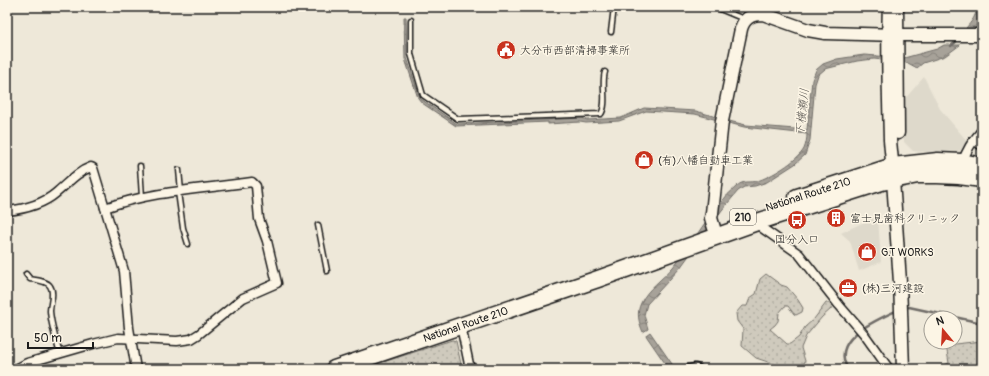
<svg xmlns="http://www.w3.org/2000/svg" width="989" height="376" viewBox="0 0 989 376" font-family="Pangolin,'Klee One',sans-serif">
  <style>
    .built { fill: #ded9cb }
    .grass { fill: url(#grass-dots); stroke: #76736c }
    .water { fill: url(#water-waves); stroke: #6f6c67 }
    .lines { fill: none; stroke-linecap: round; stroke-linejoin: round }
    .stream { stroke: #6f6c67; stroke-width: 2.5 }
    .lane-casing { stroke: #1c1c1c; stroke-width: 7 }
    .street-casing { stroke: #1c1c1c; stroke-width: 11 }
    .secondary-casing { stroke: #1c1c1c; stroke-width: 15 }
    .highway-casing { stroke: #1c1c1c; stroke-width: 19 }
    .lane { stroke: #fcf5e5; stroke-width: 4 }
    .street { stroke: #fcf5e5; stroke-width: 8 }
    .secondary { stroke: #fcf5e5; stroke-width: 12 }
    .highway { stroke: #fcf5e5; stroke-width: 16 }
    .labels { text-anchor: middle; stroke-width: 3; stroke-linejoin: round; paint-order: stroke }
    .shield { fill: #fcf5e5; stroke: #5f5d58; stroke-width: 1 }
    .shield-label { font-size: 10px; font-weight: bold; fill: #1c1c1c }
    .poi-label { font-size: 11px; fill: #1c1c1c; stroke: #fcf5e5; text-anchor: start }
    .street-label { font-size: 11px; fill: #1c1c1c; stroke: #fcf5e5 }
    .water-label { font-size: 12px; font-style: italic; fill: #5b5854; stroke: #fcf5e5 }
  </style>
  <defs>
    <pattern id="grass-dots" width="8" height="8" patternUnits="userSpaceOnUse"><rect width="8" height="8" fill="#cfcabd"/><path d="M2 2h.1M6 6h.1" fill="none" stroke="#b1ada2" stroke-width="1.8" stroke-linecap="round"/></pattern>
    <pattern id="water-waves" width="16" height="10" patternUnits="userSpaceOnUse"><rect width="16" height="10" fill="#a7a299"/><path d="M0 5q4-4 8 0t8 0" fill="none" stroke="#87837c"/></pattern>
  </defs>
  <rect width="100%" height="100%" fill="#eee8d9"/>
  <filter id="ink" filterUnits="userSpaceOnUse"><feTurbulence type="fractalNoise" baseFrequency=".025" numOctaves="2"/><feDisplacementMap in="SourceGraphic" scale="8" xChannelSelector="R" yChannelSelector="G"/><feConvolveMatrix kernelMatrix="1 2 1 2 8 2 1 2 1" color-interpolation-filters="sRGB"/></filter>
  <g filter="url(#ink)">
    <g class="built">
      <path d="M924,77L940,109L967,141L959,152H920L913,151L904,142L902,102Z"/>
      <path d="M875,217H878L881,262L859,271L850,241L841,233Z"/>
    </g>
    <g class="grass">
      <path d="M766,274L781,285L787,287L798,300L803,308L802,312L796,315L794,314L788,306H785L779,313L778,321L775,325L770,329L787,344H790L799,337L805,327L814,319L826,303H831L832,305L831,309L822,317L806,336L801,348L805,361L802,367L799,369H789L756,358L742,346L743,329L737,321L736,313L742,306H747L750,298L756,294L760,279Z"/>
      <path d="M452,340L456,341L462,369H378L377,364Z"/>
      <path d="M982,341V369H935L949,363L946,345Z"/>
    </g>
    <g class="water">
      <path d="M976,7H982V25L979,29L966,28C971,22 977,16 976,7Z"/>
      <path d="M404,17H406L407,58L420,98L425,102L457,124L582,118L587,120L621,118L644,108L696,111L733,122L746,125L807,130L812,80L816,70L823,64L837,59L864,55L904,58L937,49L944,45H960L945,56L923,63L917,68L908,63L874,59L857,61L825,69L818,75L815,84L810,140L805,155L795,164L767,182L755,186L744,187L738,191L722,210L680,268L647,304L644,315L648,329L643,332C639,323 636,313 641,303C647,289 663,279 673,267C695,241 711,208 737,186C743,180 750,183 757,181C771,177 797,161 804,149C806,144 807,139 807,134L744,127L695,114L646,111L619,121L586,123L580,122L548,124V122L456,126L422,103L418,98L405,59Z"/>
      <path d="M650,332L672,364L674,369H669L647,337L646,335Z"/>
    </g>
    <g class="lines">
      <g class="stream">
        <path d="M951,46L959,39"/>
        <path d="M904,308L909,307L982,323"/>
        <path d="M848,369C829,339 877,320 898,310"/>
      </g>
      <g class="lane-casing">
        <g id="lane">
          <path d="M715,7L744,19"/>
          <path d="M411,20V54L423,95L458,119L601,114C608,104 601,84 605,72"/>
          <path d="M611,32L614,7"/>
          <path d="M140,166L142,197"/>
          <path d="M179,170L181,191"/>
          <path d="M178,192L183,228L188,244"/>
          <path d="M318,225L327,271"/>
          <path d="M26,274L30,279C36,280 47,281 50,286C55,293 50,304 50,311C51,325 56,340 60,354"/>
        </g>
      </g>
      <g class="street-casing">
        <g id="street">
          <path d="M974,140L982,146"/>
          <path d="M963,162C966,149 974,140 982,130"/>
          <path d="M7,211C25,209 42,205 56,193C68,183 77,172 91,167L93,168L124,271L129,328L136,369"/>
          <path d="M757,222L762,228L799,254L839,305L864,334L889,369"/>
          <path d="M461,326L470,369"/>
          <path d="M16,369L27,363L93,344L118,338L177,341L191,339L199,334L243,298L277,283L267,241L259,219L256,186L252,182C203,189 152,191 105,208"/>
          <path d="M690,369L695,368L698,369"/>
        </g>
      </g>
      <g class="secondary-casing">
        <g id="secondary">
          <path d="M889,7C887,51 889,96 890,140C891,153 893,166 893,180L900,282L903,369"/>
          <path d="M897,7L898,133"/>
          <path d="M714,228L711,218L712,213L722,121L741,29C744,18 751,14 763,14L808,30L825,33L898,35H982"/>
        </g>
      </g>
      <g class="highway-casing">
        <g id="highway">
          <path d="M797,197L893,166L938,161L962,162L982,166"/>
          <path id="s1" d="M334,369L598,279L757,222L882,182L918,175H937L959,176L982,179"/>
        </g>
      </g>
      <use href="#lane" class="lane"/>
      <use href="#street" class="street"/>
      <use href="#secondary" class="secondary"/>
      <use href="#highway" class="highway"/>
    </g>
  </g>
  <defs>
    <g id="civic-disc" transform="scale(1)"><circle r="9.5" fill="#c8321e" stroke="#fcf5e5"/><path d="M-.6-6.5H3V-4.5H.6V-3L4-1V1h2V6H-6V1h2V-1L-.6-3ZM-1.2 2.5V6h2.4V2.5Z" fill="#fff"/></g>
    <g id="shop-disc" transform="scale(1)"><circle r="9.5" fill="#c8321e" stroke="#fcf5e5"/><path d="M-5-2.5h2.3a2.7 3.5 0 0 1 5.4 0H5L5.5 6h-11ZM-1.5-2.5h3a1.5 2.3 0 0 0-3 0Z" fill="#fff"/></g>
    <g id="building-disc" transform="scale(1)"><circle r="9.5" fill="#c8321e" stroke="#fcf5e5"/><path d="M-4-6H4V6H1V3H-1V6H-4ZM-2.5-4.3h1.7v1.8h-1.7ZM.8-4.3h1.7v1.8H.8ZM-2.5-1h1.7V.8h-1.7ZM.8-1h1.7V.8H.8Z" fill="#fff"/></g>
    <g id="bus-disc" transform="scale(1)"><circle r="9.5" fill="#c8321e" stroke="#fcf5e5"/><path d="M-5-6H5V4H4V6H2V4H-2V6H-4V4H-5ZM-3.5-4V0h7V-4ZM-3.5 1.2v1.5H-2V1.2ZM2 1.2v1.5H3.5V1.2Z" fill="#fff"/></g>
    <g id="office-disc" transform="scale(1)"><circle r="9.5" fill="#c8321e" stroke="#fcf5e5"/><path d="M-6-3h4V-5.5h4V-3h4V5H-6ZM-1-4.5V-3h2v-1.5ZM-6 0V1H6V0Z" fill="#fff"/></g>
  </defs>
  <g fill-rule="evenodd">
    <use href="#civic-disc" x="506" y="50"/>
    <use href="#shop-disc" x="644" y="160"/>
    <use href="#building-disc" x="836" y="218"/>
    <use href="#bus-disc" x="797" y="220"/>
    <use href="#shop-disc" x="867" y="252"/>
    <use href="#office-disc" x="848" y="288"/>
  </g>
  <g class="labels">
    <rect class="shield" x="730" y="209" width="26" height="16" rx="3"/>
    <g class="shield-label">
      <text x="743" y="221">210</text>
    </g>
    <g class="poi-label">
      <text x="520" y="54">大分市西部清掃事業所</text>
      <text x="658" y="164">(有)八幡自動車工業</text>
      <text x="850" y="222">富士見歯科クリニック</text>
      <text x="797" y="243" text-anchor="middle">国分入口</text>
      <text x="881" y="256">G.T WORKS</text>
      <text x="862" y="292">(株)三河建設</text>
    </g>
    <g class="street-label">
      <text transform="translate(808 194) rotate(-18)" y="4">National Route 210</text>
      <text dy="4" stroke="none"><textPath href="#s1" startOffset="139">National Route 210</textPath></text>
    </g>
    <g class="water-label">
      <text transform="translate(802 112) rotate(-84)" y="4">下横瀬川</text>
    </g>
  </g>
  <rect width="989" height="376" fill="none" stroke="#fcf5e5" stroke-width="24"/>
  <rect x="12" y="12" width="965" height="352" fill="none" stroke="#1c1c1c" stroke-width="1.5" filter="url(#ink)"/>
  <g transform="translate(943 330) rotate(342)"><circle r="19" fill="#fcf5e5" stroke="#a29e95"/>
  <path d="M0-3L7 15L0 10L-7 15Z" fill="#c8321e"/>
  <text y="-6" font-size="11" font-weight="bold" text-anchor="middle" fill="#1c1c1c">N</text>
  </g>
  <path d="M28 342v6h65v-6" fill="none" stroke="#1c1c1c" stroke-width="2"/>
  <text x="34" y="342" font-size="12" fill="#1c1c1c" stroke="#fcf5e5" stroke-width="3" paint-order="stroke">50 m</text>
</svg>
